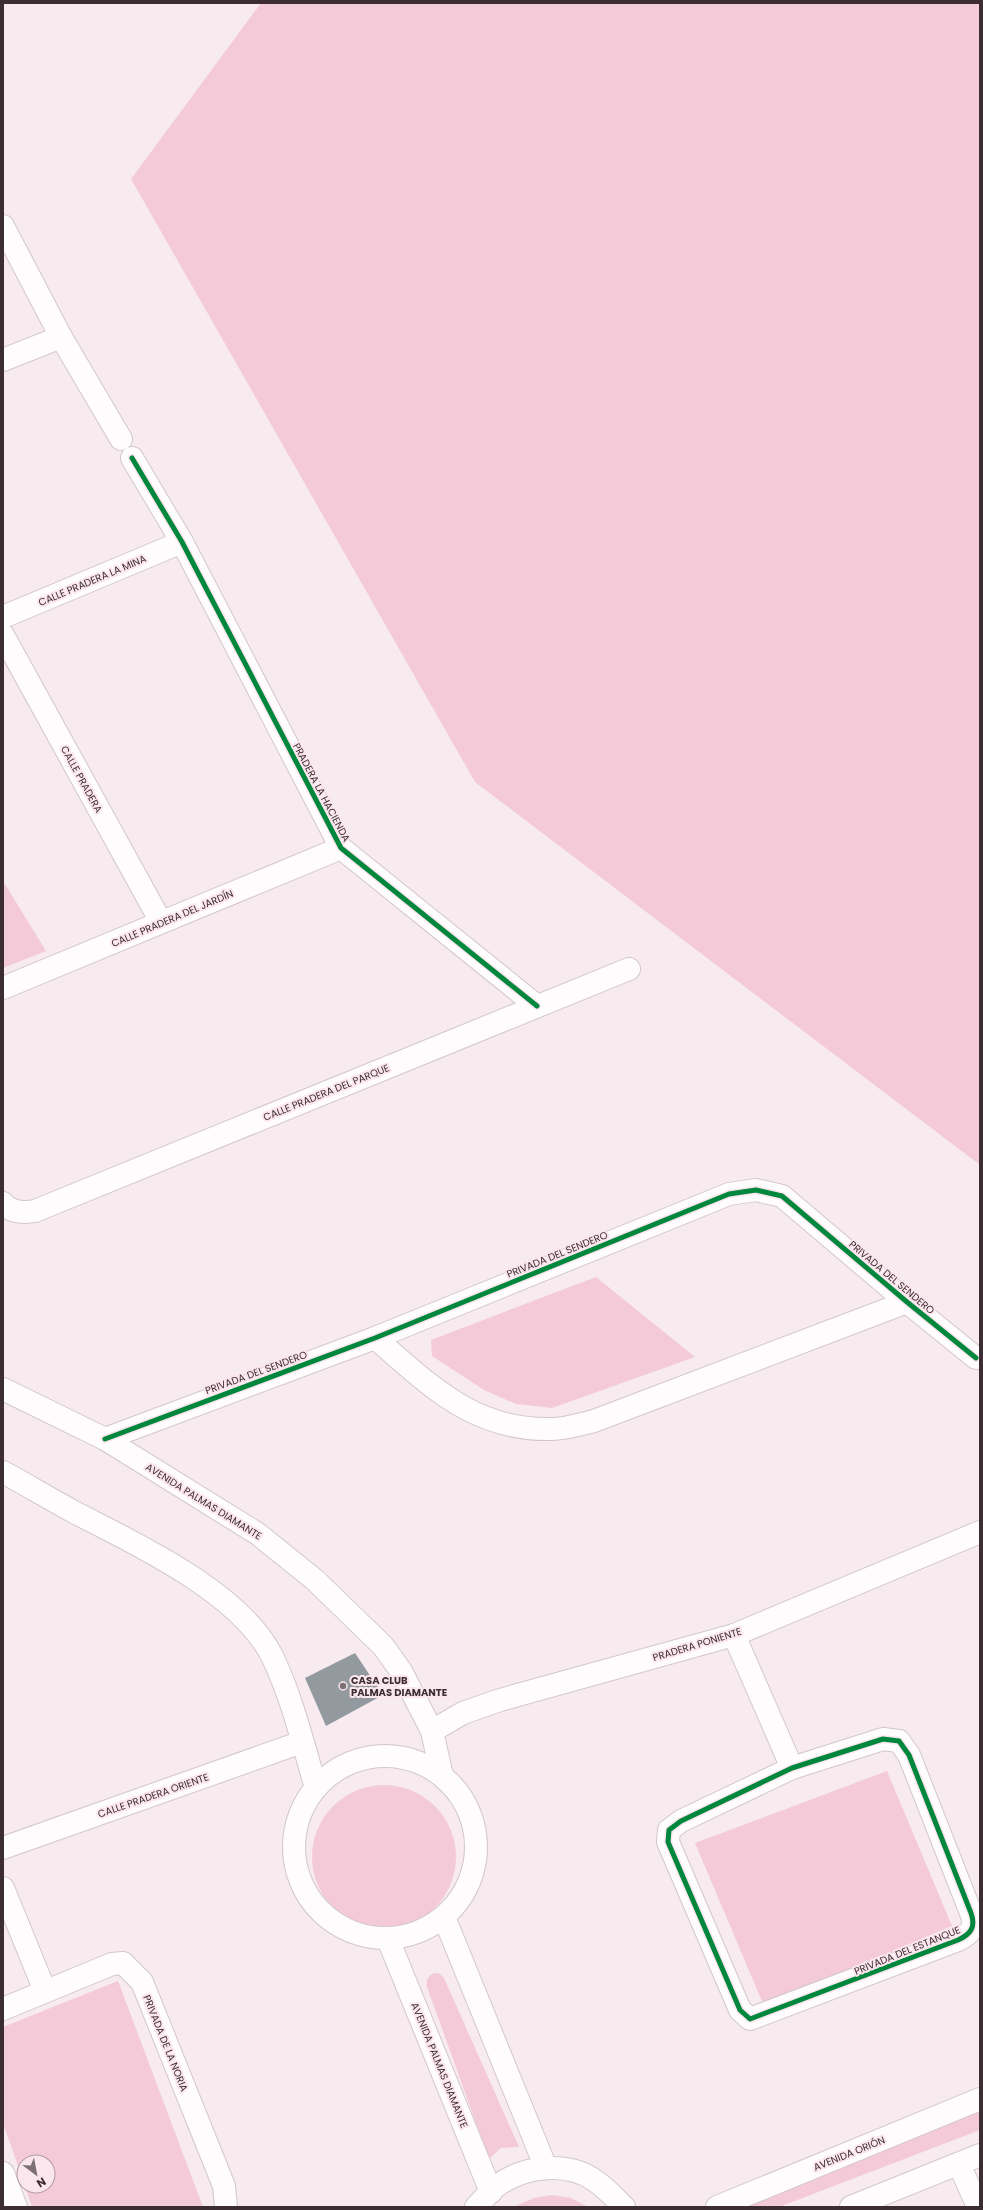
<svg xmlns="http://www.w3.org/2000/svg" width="983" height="2210" viewBox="0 0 983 2210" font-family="Poppins,sans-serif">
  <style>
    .green { fill: #f4cad8 }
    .building { fill: #929a9f }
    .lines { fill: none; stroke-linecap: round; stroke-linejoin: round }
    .minor-casing { stroke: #d3c7cb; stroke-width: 24 }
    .minor { stroke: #fefcfd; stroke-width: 22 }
    .cycleway-casing { stroke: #fce6ed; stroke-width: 8 }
    .cycleway { stroke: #00873e; stroke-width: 5 }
    .poi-dot { fill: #7d7074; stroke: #fce6ed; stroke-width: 1.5 }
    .labels { text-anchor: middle; stroke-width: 4; stroke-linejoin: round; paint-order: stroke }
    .street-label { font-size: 10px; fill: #3b2d32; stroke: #fce6ed }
    .poi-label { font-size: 10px; font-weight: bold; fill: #3b2d32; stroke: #fce6ed; text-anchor: start }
  </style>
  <rect width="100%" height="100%" fill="#f7ebef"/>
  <g class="green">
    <path d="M261,3H980V1165L475,782L131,179Z"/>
    <path d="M3,881L46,951L3,968Z"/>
    <path d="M596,1277L695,1357L552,1408L516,1404L484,1390L432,1356L431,1340Z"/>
    <path d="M887,1771L952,1926L764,2006L695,1843Z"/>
    <circle cx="384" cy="1857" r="72"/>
    <path d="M434,1973L440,1974L444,1978L519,2147L501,2148L489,2159L427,1987C426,1979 428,1976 434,1973Z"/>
    <path d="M118,1981L203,2207H32L25,2186H48V2162H24V2183L3,2123V2027Z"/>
    <path d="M980,2106V2130L779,2207H732Z"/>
    <path d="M552,2195L571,2198L588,2207H513L534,2198Z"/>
  </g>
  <path class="building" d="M355,1653L383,1695L326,1726L305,1678Z"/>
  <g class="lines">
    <g class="minor-casing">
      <g id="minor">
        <path d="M3,226L61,337L121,439"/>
        <path d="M3,360L61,337"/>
        <path d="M132,458L182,542L341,848L537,1006"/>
        <path d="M3,617L182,542"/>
        <path d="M3,635L161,922"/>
        <path d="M3,988L341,848"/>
        <path d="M3,1203C11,1213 23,1213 35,1211L629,969"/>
        <path d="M375,1338C430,1385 473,1431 552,1429C566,1429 581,1424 594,1421L907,1302"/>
        <path d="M3,1389L105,1439L258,1534L315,1580L383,1646L401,1671L432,1731L442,1776"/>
        <path d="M105,1439L375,1338L729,1194L756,1190L782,1196L907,1302L976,1358"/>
        <path d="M3,1472C27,1485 50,1499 74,1512C136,1544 240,1592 272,1656C292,1697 303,1744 316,1788"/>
        <path d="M734,1635L792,1768"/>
        <path d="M432,1731L463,1713L500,1700L734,1635L980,1532"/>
        <path d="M883,1739L899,1741L909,1755L971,1913C976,1927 971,1934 958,1940L750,2019L740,2010L668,1842L669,1830L681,1821L792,1768Z"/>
        <circle cx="385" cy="1847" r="91"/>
        <path d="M3,1848L302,1742"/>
        <path d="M3,1888L45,1991"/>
        <path d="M444,1917L546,2168"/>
        <path d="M388,1939L491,2192"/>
        <path d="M3,2009L112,1964L123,1963L142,1982L224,2186L226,2207"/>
        <path d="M959,2164L978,2207"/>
        <path d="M3,2173L16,2207"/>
        <path d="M476,2207C483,2200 490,2191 498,2185C525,2166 567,2161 594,2180C605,2187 615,2198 624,2207"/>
        <path d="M717,2207L980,2099"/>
        <path d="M851,2207L980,2155"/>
      </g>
    </g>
    <use href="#minor" class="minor"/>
    <g class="cycleway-casing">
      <g id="cycleway">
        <path d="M132,458L182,542L341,848L537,1006"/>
        <path d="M105,1439L375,1338L729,1194L756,1190L782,1196L907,1302L976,1358"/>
        <path d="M883,1739L899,1741L909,1755L971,1913C976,1927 971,1934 958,1940L750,2019L740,2010L668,1842L669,1830L681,1821L792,1768Z"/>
      </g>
    </g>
    <use href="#cycleway" class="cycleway"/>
  </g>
  <circle class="poi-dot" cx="343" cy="1686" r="4"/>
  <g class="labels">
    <g class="street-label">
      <text transform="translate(92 580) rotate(-23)" y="4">CALLE PRADERA LA MINA</text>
      <text transform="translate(82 779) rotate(61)" y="4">CALLE PRADERA</text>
      <text transform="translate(322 792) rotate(62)" y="4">PRADERA LA HACIENDA</text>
      <text transform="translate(172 918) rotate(-23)" y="4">CALLE PRADERA DEL JARDÍN</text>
      <text transform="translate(326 1092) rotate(-22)" y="4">CALLE PRADERA DEL PARQUE</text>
      <text transform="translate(557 1254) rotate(-22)" y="4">PRIVADA DEL SENDERO</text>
      <text transform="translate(892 1277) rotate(40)" y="4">PRIVADA DEL SENDERO</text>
      <text transform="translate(256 1372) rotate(-20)" y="4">PRIVADA DEL SENDERO</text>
      <text transform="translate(204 1501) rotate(32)" y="4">AVENIDA PALMAS DIAMANTE</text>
      <text transform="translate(697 1644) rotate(-17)" y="4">PRADERA PONIENTE</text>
      <text transform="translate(153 1795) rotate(-19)" y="4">CALLE PRADERA ORIENTE</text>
      <text transform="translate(907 1950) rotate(-22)" y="4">PRIVADA DEL ESTANQUE</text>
      <text transform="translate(166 2043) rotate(68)" y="4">PRIVADA DE LA NORIA</text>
      <text transform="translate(440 2065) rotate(68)" y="4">AVENIDA PALMAS DIAMANTE</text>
      <text transform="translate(849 2153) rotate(-22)" y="4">AVENIDA ORIÓN</text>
    </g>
    <g class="poi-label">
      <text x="351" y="1684">CASA CLUB<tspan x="351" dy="12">PALMAS DIAMANTE</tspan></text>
    </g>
  </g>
  <rect width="983" height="2210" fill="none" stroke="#3b2d32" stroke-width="8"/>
  <g transform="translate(36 2174) rotate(148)"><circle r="19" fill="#fce6ed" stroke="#af9ca2"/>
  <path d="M0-3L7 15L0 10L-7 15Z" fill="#7d7074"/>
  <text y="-6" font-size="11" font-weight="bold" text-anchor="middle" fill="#3b2d32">N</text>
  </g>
</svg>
